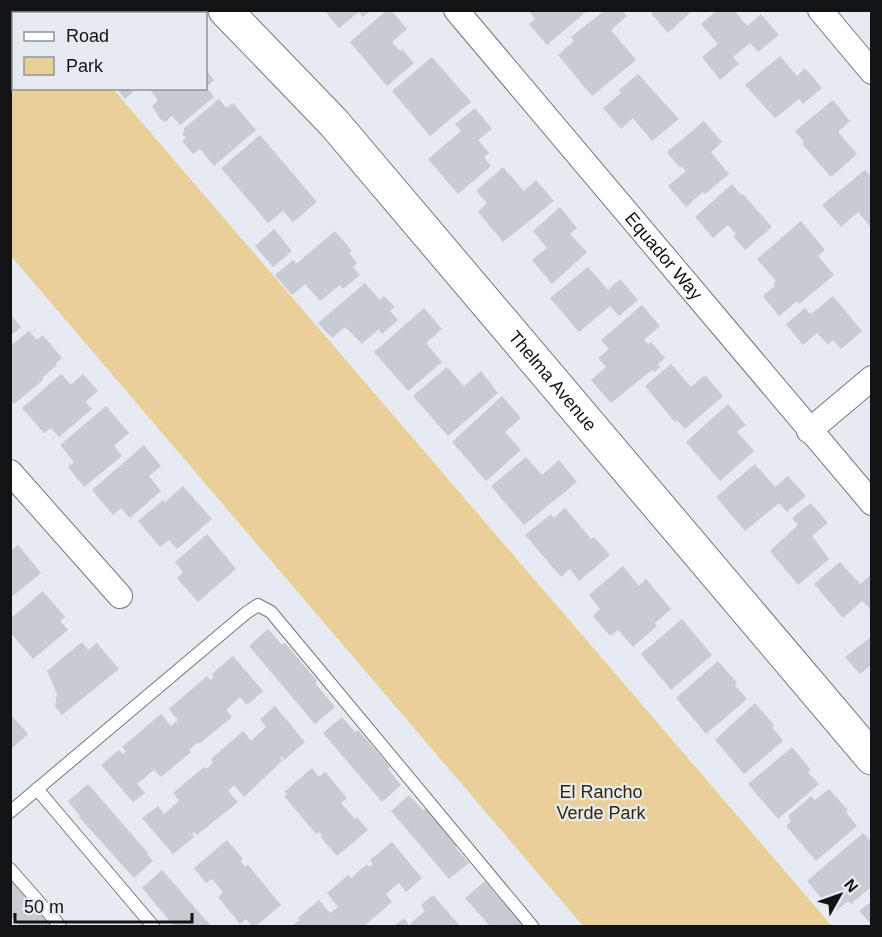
<svg xmlns="http://www.w3.org/2000/svg" width="882" height="937" viewBox="0 0 882 937" font-family="Arial,sans-serif">
  <style>
    .green { fill: #ead098 }
    .building { fill: #c6ccd2 }
    .lines { fill: none; stroke-linecap: round; stroke-linejoin: round }
    .lane-casing { stroke: #73787d; stroke-width: 14 }
    .street-casing { stroke: #73787d; stroke-width: 26 }
    .secondary-casing { stroke: #73787d; stroke-width: 35 }
    .lane { stroke: #fff; stroke-width: 12 }
    .street { stroke: #fff; stroke-width: 24 }
    .secondary { stroke: #fff; stroke-width: 33 }
    .labels { text-anchor: middle; stroke-width: 4.5; stroke-linejoin: round; paint-order: stroke }
    .street-label { font-size: 18px; fill: #111315; stroke: #e5ebf0 }
    .park-label { font-size: 18px; fill: #362702; stroke: #e5ebf0 }
  </style>
  <rect width="100%" height="100%" fill="#e5ebf0"/>
  <path class="green" d="M10,11H47L49,13L14,14V88L113,89L832,926H583L11,256Z"/>
  <g class="building">
    <path d="M79,10H165L168,14H76Z"/>
    <path d="M324,10H371L363,17L359,12L339,28Z"/>
    <path d="M387,10H391L407,29L392,42L400,51L402,49L414,63L387,86L350,42Z"/>
    <path d="M528,10H588L547,45L529,24L535,19Z"/>
    <path d="M605,10H622L627,16L611,30L636,60L592,96L558,55L574,41L571,37Z"/>
    <path d="M655,10H693L668,33L651,13Z"/>
    <path d="M717,10H734L747,26L761,14L779,35L758,52L750,43L733,57L739,64L720,80L702,57L718,44L701,24Z"/>
    <path d="M780,56L797,76L805,68L822,88L803,104L799,99L775,118L745,85Z"/>
    <path d="M432,57L471,102L430,136L392,91Z"/>
    <path d="M206,70L214,80L206,88Z"/>
    <path d="M638,74L679,119L652,141L633,118L621,129L603,108L621,93L619,90Z"/>
    <path d="M116,88H137L125,99Z"/>
    <path d="M149,88H207L214,97L180,125L172,116L165,122L160,119L152,106L158,100Z"/>
    <path d="M219,99L226,108L233,103L256,130L214,166L200,149L193,154L182,141L186,138L182,134L185,131L183,129Z"/>
    <path d="M833,100L850,121L838,132L857,154L831,177L802,144L804,142L795,131Z"/>
    <path d="M475,108L492,129L478,140L489,153L484,157L491,166L458,194L428,159L461,131L455,124Z"/>
    <path d="M704,121L722,142L711,152L729,174L705,194L703,192L686,207L668,186L686,171L681,166L680,168L667,152Z"/>
    <path d="M260,135L317,202L293,222L283,211L268,223L221,168Z"/>
    <path d="M503,167L524,191L536,180L554,201L503,242L478,212L487,203L476,191Z"/>
    <path d="M865,170L872,177V225L870,226L858,212L841,227L822,205Z"/>
    <path d="M732,184L741,195L743,194L772,227L745,250L733,236L736,234L728,225L713,238L695,217Z"/>
    <path d="M560,207L577,228L570,234L587,252L552,284L532,260L547,248L533,231Z"/>
    <path d="M801,221L825,250L818,256L834,275L799,304L797,301L779,316L763,296L775,286L773,284L776,281L757,259Z"/>
    <path d="M274,229L292,251L273,267L255,246Z"/>
    <path d="M335,231L352,251L349,253L357,263L353,267L360,275L343,289L340,285L320,301L305,284L292,295L275,275L293,260L296,264Z"/>
    <path d="M588,267L608,290L620,279L638,300L619,316L610,306L579,332L550,298Z"/>
    <path d="M365,283L380,300L384,296L395,307L390,311L398,320L382,334L379,329L362,344L345,327L332,338L318,323Z"/>
    <path d="M833,296L862,331L841,349L833,340L828,345L817,333L803,345L786,324L805,308L810,314L814,312Z"/>
    <path d="M642,305L660,326L644,340L648,344L651,342L665,358L658,364L660,367L654,372L652,370L611,403L591,380L606,367L598,358L609,349L601,340Z"/>
    <path d="M424,308L442,329L426,343L442,362L408,391L374,352Z"/>
    <path d="M10,314L21,327L10,336Z"/>
    <path d="M29,331L37,340L43,335L62,358L56,363L57,365L42,378L43,380L14,404L10,399V346Z"/>
    <path d="M671,364L691,387L705,375L723,396L685,429L677,420L675,422L645,386Z"/>
    <path d="M447,367L464,386L481,371L498,393L448,436L413,396Z"/>
    <path d="M61,374L71,385L83,374L98,391L85,402L92,409L59,437L51,428L44,433L22,408Z"/>
    <path d="M502,396L521,418L505,432L521,450L486,481L452,442Z"/>
    <path d="M728,404L746,425L737,432L754,451L720,481L686,442Z"/>
    <path d="M106,406L129,433L114,446L122,456L84,487L68,467L74,462L60,445Z"/>
    <path d="M144,445L161,466L149,476L161,491L130,518L121,508L113,515L92,490Z"/>
    <path d="M526,457L542,475L559,460L577,482L524,525L491,486Z"/>
    <path d="M755,464L775,487L788,476L806,496L787,512L779,503L745,531L716,497Z"/>
    <path d="M183,486L212,519L177,549L169,540L160,547L138,521L163,500L165,502Z"/>
    <path d="M811,503L828,523L812,536L829,559L798,585L770,551L798,525L792,518Z"/>
    <path d="M565,508L591,539L594,537L610,555L579,581L570,569L561,577L525,535L551,514L554,518Z"/>
    <path d="M207,534L236,569L198,602L177,578L183,572L175,562Z"/>
    <path d="M18,545L41,573L13,596L10,593V551Z"/>
    <path d="M840,562L860,584L872,574V611L862,601L843,618L814,584Z"/>
    <path d="M623,566L639,586L646,579L671,609L655,623L657,626L633,647L618,630L610,636L593,616L600,609L589,595Z"/>
    <path d="M43,591L65,617L60,621L68,630L33,659L10,632V619Z"/>
    <path d="M682,619L712,655L671,690L641,654Z"/>
    <path d="M268,629L282,645L285,643L317,681L315,683L335,707L315,724L249,646Z"/>
    <path d="M872,636V664L860,674L845,657Z"/>
    <path d="M82,642L88,650L97,643L119,669L62,715L55,706L57,694L47,671Z"/>
    <path d="M233,656L263,691L247,705L240,697L226,710L232,717L199,744L198,742L189,750L191,752L161,777L154,770L137,784L145,793L133,802L101,765L119,750L123,754L126,751L122,747L161,714L171,726L178,720L169,709L207,676L210,680L214,677L212,674Z"/>
    <path d="M718,661L737,683L735,685L747,699L706,734L676,698Z"/>
    <path d="M755,703L774,725L772,727L783,741L744,774L715,740Z"/>
    <path d="M275,706L305,742L284,760L282,757L280,758L282,761L244,797L234,785L228,791L238,802L197,835L194,832L192,834L194,837L173,854L142,818L158,806L164,814L179,801L173,793L204,767L206,769L213,763L211,759L243,731L251,741L266,727L260,719Z"/>
    <path d="M10,714L28,734L10,750Z"/>
    <path d="M342,717L355,732L358,730L390,767L388,769L401,785L382,802L323,733Z"/>
    <path d="M792,747L811,770L808,772L819,784L778,819L748,784Z"/>
    <path d="M312,768L319,777L325,772L347,798L341,803L355,819L357,817L368,830L337,856L320,836L322,835L319,832L316,834L284,796L287,794L284,792Z"/>
    <path d="M88,784L148,853L147,854L153,861L134,878L79,817L80,816L68,801Z"/>
    <path d="M829,789L848,810L846,812L857,826L816,861L786,826L791,821L788,816L811,796L815,800Z"/>
    <path d="M409,795L423,810L426,808L457,845L455,847L469,863L449,879L391,811Z"/>
    <path d="M863,833L872,843V886L851,904L848,901L836,911L825,897L822,899L807,881Z"/>
    <path d="M227,840L243,859L241,861L245,867L248,865L281,905L256,926H252L246,919L240,924L218,897L223,892L212,879L206,883L194,868Z"/>
    <path d="M392,842L422,878L406,892L399,883L386,894L392,902L364,926H292L300,920L298,918L319,900L330,913L338,907L327,893L348,875L351,878L367,864L369,867L373,864L370,860Z"/>
    <path d="M162,870L211,926H174L142,888Z"/>
    <path d="M10,876L53,926H20L10,915Z"/>
    <path d="M485,881L497,896L499,894L526,926H490L465,898Z"/>
    <path d="M433,895L460,926H394L404,918L409,925L425,911L421,905Z"/>
    <path d="M872,901V925L859,911Z"/>
  </g>
  <g class="lines">
    <g class="lane-casing">
      <g id="lane">
        <path d="M37,789L153,926"/>
        <path d="M10,812L246,613L258,605L271,612L532,926"/>
        <path d="M10,869L60,926"/>
      </g>
    </g>
    <g class="street-casing">
      <g id="street">
        <path id="s1" d="M456,10L872,503"/>
        <path d="M820,10L872,72"/>
        <path d="M14,14L18,10"/>
        <path d="M809,431L872,378"/>
        <path d="M10,472L120,596"/>
      </g>
    </g>
    <g class="secondary-casing">
      <g id="secondary">
        <path id="s2" d="M225,10L334,123L872,758"/>
      </g>
    </g>
    <use href="#lane" class="lane"/>
    <use href="#street" class="street"/>
    <use href="#secondary" class="secondary"/>
  </g>
  <g class="labels">
    <g class="street-label">
      <text dy="6" stroke="none"><textPath href="#s1" startOffset="322">Equador Way</textPath></text>
      <text dy="6" stroke="none"><textPath href="#s2" startOffset="495">Thelma Avenue</textPath></text>
    </g>
    <g class="park-label">
      <text x="601" y="798">El Rancho<tspan x="601" dy="21">Verde Park</tspan></text>
    </g>
  </g>
  <rect width="882" height="937" fill="none" stroke="#111315" stroke-width="24"/>
  <rect x="12" y="12" width="195" height="78" fill="#e5ebf0" stroke="#909598" stroke-width="1.5"/>
  <rect x="24" y="32" width="30" height="9" fill="#ffffff" stroke="#909598" stroke-width="1.5"/>
  <text x="66" y="42" font-size="18" fill="#111315">Road</text>
  <rect x="24" y="57" width="30" height="18" fill="#ead098" stroke="#909598" stroke-width="1.5"/>
  <text x="66" y="72" font-size="18" fill="#111315">Park</text>
  <g transform="translate(840 895) rotate(50)" stroke="#e5ebf0" stroke-width="4.5" paint-order="stroke">
  <path d="M0-4.5L10 22L0 15L-10 22Z" fill="#111315"/>
  <text y="-9" font-size="16" font-weight="bold" text-anchor="middle" fill="#111315">N</text>
  </g>
  <path d="M15 913v9h177v-9" fill="none" stroke="#111315" stroke-width="3"/>
  <text x="24" y="913" font-size="18" fill="#111315" stroke="#e5ebf0" stroke-width="4.5" paint-order="stroke">50 m</text>
</svg>
